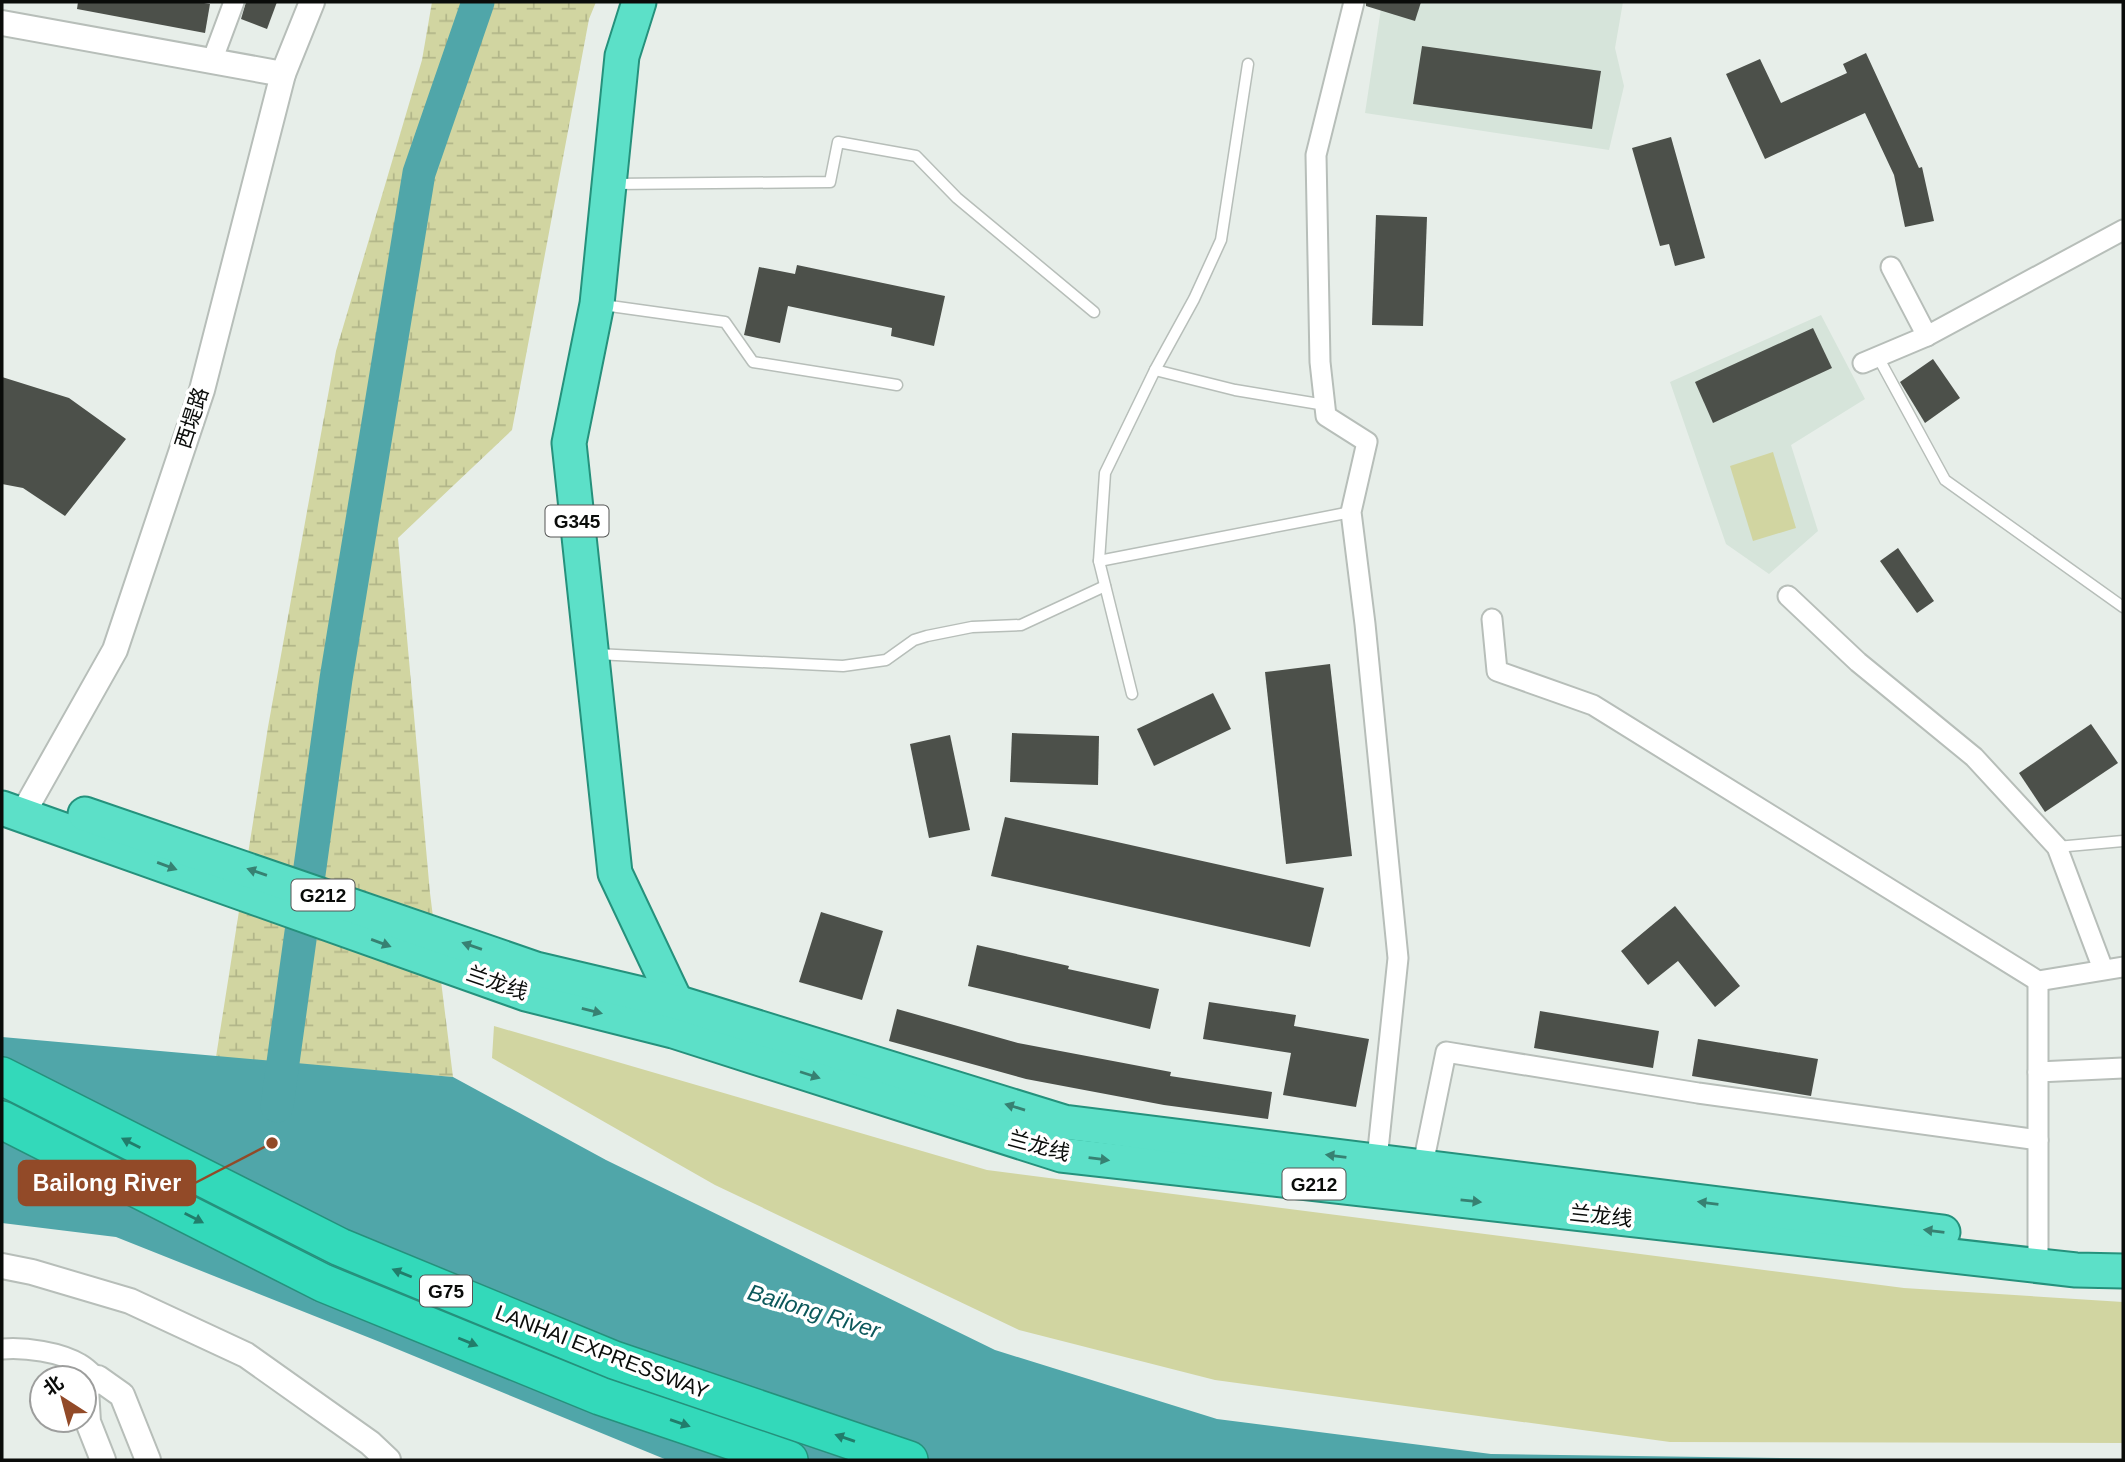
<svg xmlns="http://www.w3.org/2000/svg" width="2125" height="1462" viewBox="0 0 2125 1462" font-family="Arial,'Noto Sans SC',sans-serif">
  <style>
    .built { fill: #d6e4da }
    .green { fill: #d1d5a1 }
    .wetland { fill: url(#wetland-marsh) }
    .water { fill: #50a6a9 }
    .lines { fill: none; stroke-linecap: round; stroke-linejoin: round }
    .river { stroke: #50a6a9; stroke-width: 33 }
    .building { fill: #4c504a }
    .service-casing { stroke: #b7beb9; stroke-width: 13 }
    .minor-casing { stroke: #b7beb9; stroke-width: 23 }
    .tertiary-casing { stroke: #b7beb9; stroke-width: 28 }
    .trunk-casing { stroke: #25917c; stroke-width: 37 }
    .motorway-casing { stroke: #25917c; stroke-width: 40 }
    .service { stroke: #fff; stroke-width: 10 }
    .minor { stroke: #fff; stroke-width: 19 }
    .tertiary { stroke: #fff; stroke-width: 24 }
    .trunk { stroke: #5ce0c8; stroke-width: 33 }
    .motorway { stroke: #33d9ba; stroke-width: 37 }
    .oneway { fill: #378172 }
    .oneway2 { fill: #217d6b }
    .labels { text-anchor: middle; stroke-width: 7; stroke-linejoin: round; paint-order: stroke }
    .shield { fill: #fff; stroke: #545554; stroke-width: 2 }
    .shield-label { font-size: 19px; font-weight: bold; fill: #0a0c0a }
    .street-label { font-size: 21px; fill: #0a0c0a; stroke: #fff }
    .water-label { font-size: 23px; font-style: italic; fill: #0c585b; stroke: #fff }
    .leader { fill: none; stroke: #924a28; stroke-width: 2.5 }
    .callout-dot { fill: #924a28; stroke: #fff; stroke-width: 2.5 }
    .callout { fill: #924a28; stroke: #924a28; stroke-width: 2.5 }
    .callout-label { font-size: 23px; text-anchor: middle; font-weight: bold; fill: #fff }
  </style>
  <defs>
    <pattern id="wetland-marsh" width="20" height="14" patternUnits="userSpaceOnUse" patternTransform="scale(1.75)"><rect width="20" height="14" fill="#d1d5a1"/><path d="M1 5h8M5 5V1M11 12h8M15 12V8" fill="none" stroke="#b2b689"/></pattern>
  </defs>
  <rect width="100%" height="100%" fill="#e7eee9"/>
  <g class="built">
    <path d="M1382,2H1623L1615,48L1624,86L1609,150L1365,113Z"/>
    <path d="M1821,315L1865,399L1791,445L1818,531L1769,574L1726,544L1670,382Z"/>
  </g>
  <g class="green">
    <path d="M1773,452L1796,528L1753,541L1730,466Z"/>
    <path d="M494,1026L987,1170L1904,1288L2123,1302V1443L1670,1442L1215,1380L1019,1330L715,1185L492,1058Z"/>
  </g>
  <path class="wetland" d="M432,2H596L589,19L512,430L398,538L430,893L453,1077L216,1057L268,727L336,351L422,60Z"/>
  <path class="water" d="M2,1037L453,1077L606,1160L995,1350L1217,1419L1491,1454L1933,1460H667L380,1342L116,1237L2,1223Z"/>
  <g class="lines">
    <path class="river" d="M277,1106L336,679L419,173L478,2"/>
  </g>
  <g class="building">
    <path d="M78,2H198L210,4L205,33L77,9Z"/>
    <path d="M246,2H277L267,29L241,19Z"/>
    <path d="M1366,2H1421L1415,21L1366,6Z"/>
    <path d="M1422,46L1601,71L1592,129L1413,104Z"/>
    <path d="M1866,53L1919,168L1922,167L1934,221L1905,227L1894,175L1865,113L1765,159L1726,74L1760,59L1781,103L1847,73L1843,64Z"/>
    <path d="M1671,137L1705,258L1675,266L1669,244L1660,246L1632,148Z"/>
    <path d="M1376,215L1427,217L1423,326L1372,325Z"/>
    <path d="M797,265L945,296L934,346L891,336L892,328L788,306L780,343L744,335L759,267L795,274Z"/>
    <path d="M1813,328L1832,368L1713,423L1695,382Z"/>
    <path d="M1933,359L1960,398L1925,423L1900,382Z"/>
    <path d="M2,377L69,398L126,439L65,516L23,488L2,484Z"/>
    <path d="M1898,548L1934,601L1917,613L1880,561Z"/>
    <path d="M1330,664L1352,856L1286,864L1265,672Z"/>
    <path d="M1213,693L1231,729L1154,766L1137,729Z"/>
    <path d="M2091,724L2118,763L2045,812L2019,773Z"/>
    <path d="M1012,733L1099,736L1098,785L1010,782Z"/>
    <path d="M950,735L970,830L929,838L910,744Z"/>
    <path d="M1005,817L1324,888L1310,947L991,876Z"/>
    <path d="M1675,906L1740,986L1715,1007L1678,961L1648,985L1621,951Z"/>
    <path d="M821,912L883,931L862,1000L799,982Z"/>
    <path d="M977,945L1069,966L1068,969L1159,989L1150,1029L968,986Z"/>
    <path d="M1209,1002L1296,1015L1294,1026L1369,1039L1356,1107L1283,1095L1291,1053L1203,1039Z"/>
    <path d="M897,1009L1018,1043L1171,1072L1170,1076L1272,1092L1268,1119L1164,1105L1026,1079L889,1041Z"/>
    <path d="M1540,1011L1659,1031L1653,1068L1534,1048Z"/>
    <path d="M1698,1039L1818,1059L1811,1096L1692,1076Z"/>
  </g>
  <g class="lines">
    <g class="service-casing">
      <g id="service">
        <path d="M613,184L830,182L838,142L916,156L957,198L1094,312"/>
        <path d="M603,305L725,322L753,362L897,385"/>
        <path d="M1878,357L1945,480L2123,607"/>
        <path d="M1155,370L1235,390L1325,405"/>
        <path d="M1099,561L1105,473L1155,370L1194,299L1221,240L1248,64"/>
        <path d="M596,654L843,666L886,660L914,640L927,636L972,627L1021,625L1105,586"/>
        <path d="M1132,694L1099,561L1351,512"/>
        <path d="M2057,847L2123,841"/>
      </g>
    </g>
    <g class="minor-casing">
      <g id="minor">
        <path d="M1354,2L1316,155L1320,362L1326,416L1367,442L1351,512L1365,624L1398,958L1376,1169"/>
        <path d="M212,61L234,2"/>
        <path d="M1891,267L1927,336"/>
        <path d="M1863,363L1927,336L2123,230"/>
        <path d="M1788,596L1858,662L1974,757L2057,847L2103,969"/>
        <path d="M1492,619L1497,671L1593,705L2038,981L2123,967"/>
        <path d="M2038,981V1266"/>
        <path d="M2038,1072L2123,1068"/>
        <path d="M1421,1174L1446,1052L1698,1093L2038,1140"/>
        <path d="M2,1349C25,1347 60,1352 80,1364C86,1367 92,1374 98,1378"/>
      </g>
    </g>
    <g class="tertiary-casing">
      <g id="tertiary">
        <path d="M2,23L283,74"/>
        <path d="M22,815L115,650L202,390L283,74L312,2"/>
        <path d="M2,1266L32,1272L130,1301L246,1355L370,1443L388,1460"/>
        <path d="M103,1460L88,1422L86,1389L98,1378L122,1395L148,1460"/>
      </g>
    </g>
    <g class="trunk-casing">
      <g id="trunk">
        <path d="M639,2L622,56L597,304L569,443L615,873L676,1002L674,1016"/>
        <path d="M2,808L526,994L673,1031L1061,1155L2076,1270L2123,1271"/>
        <path d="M85,814L536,969L676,1002L1064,1122L1943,1232"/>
      </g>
    </g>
    <g class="motorway-casing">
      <g id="motorway">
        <path d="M2,1076L340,1247L614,1360L909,1460"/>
        <path d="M2,1120L323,1283L600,1396L789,1460"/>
      </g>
    </g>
    <use href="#service" class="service"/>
    <use href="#minor" class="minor"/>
    <use href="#tertiary" class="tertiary"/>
    <use href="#trunk" class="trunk"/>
    <use href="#motorway" class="motorway"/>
  </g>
  <defs><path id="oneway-solid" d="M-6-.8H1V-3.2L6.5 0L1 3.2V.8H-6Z" transform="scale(1.75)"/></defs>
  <g class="oneway">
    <use href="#oneway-solid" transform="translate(167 866) rotate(20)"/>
    <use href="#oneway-solid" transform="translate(257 872) rotate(-161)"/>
    <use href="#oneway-solid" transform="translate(381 943) rotate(20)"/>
    <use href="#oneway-solid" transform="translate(472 946) rotate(-161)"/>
    <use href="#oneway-solid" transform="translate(592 1011) rotate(14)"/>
    <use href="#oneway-solid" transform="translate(810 1075) rotate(18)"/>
    <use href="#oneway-solid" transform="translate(1015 1107) rotate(-163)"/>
    <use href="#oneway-solid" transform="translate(1336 1156) rotate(-173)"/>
    <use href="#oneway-solid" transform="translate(1099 1159) rotate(7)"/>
    <use href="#oneway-solid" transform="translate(1471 1201) rotate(6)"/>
    <use href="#oneway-solid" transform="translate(1708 1203) rotate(-173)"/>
    <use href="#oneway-solid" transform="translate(1934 1231) rotate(-173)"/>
  </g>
  <g class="oneway2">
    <use href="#oneway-solid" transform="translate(131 1143) rotate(-153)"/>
    <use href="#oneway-solid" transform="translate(194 1218) rotate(27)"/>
    <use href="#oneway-solid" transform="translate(402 1273) rotate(-158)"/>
    <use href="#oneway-solid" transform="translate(468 1342) rotate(22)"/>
    <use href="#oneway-solid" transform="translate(680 1423) rotate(19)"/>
    <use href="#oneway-solid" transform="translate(845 1438) rotate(-161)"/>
  </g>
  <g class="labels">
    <g class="shield">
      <rect x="545.5" y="505.5" width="63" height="31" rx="5"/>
      <rect x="291.5" y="879.5" width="63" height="31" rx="5"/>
      <rect x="1282.5" y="1168.5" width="63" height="31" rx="5"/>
      <rect x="420" y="1275.5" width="52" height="31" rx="5"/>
    </g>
    <g class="shield-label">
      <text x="577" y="528">G345</text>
      <text x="323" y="902">G212</text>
      <text x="1314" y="1191">G212</text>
      <text x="446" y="1298">G75</text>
    </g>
    <g class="street-label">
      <text transform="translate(192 418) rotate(-72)" y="7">西堤路</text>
      <text transform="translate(497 983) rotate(19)" y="7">兰龙线</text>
      <text transform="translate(1039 1146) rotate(15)" y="7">兰龙线</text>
      <text transform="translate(1601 1216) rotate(6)" y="7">兰龙线</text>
      <text transform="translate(602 1352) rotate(21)" y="7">LANHAI EXPRESSWAY</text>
    </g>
    <g class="water-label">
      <text transform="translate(814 1311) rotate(17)" y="8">Bailong River</text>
    </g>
  </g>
  <path class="leader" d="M272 1143L195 1183"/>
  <circle class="callout-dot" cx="272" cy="1143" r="7"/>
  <rect class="callout" x="19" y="1161" width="176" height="44" rx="7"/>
  <g class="callout-label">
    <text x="107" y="1191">Bailong River</text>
  </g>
  <rect width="2125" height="1462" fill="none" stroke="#0a0c0a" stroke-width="7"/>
  <g transform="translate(63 1399) rotate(324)"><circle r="33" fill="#ffffff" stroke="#9d9e9d" stroke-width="2"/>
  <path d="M0-5L12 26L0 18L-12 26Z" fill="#924a28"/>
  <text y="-10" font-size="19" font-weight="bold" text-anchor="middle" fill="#0a0c0a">北</text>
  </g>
</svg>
